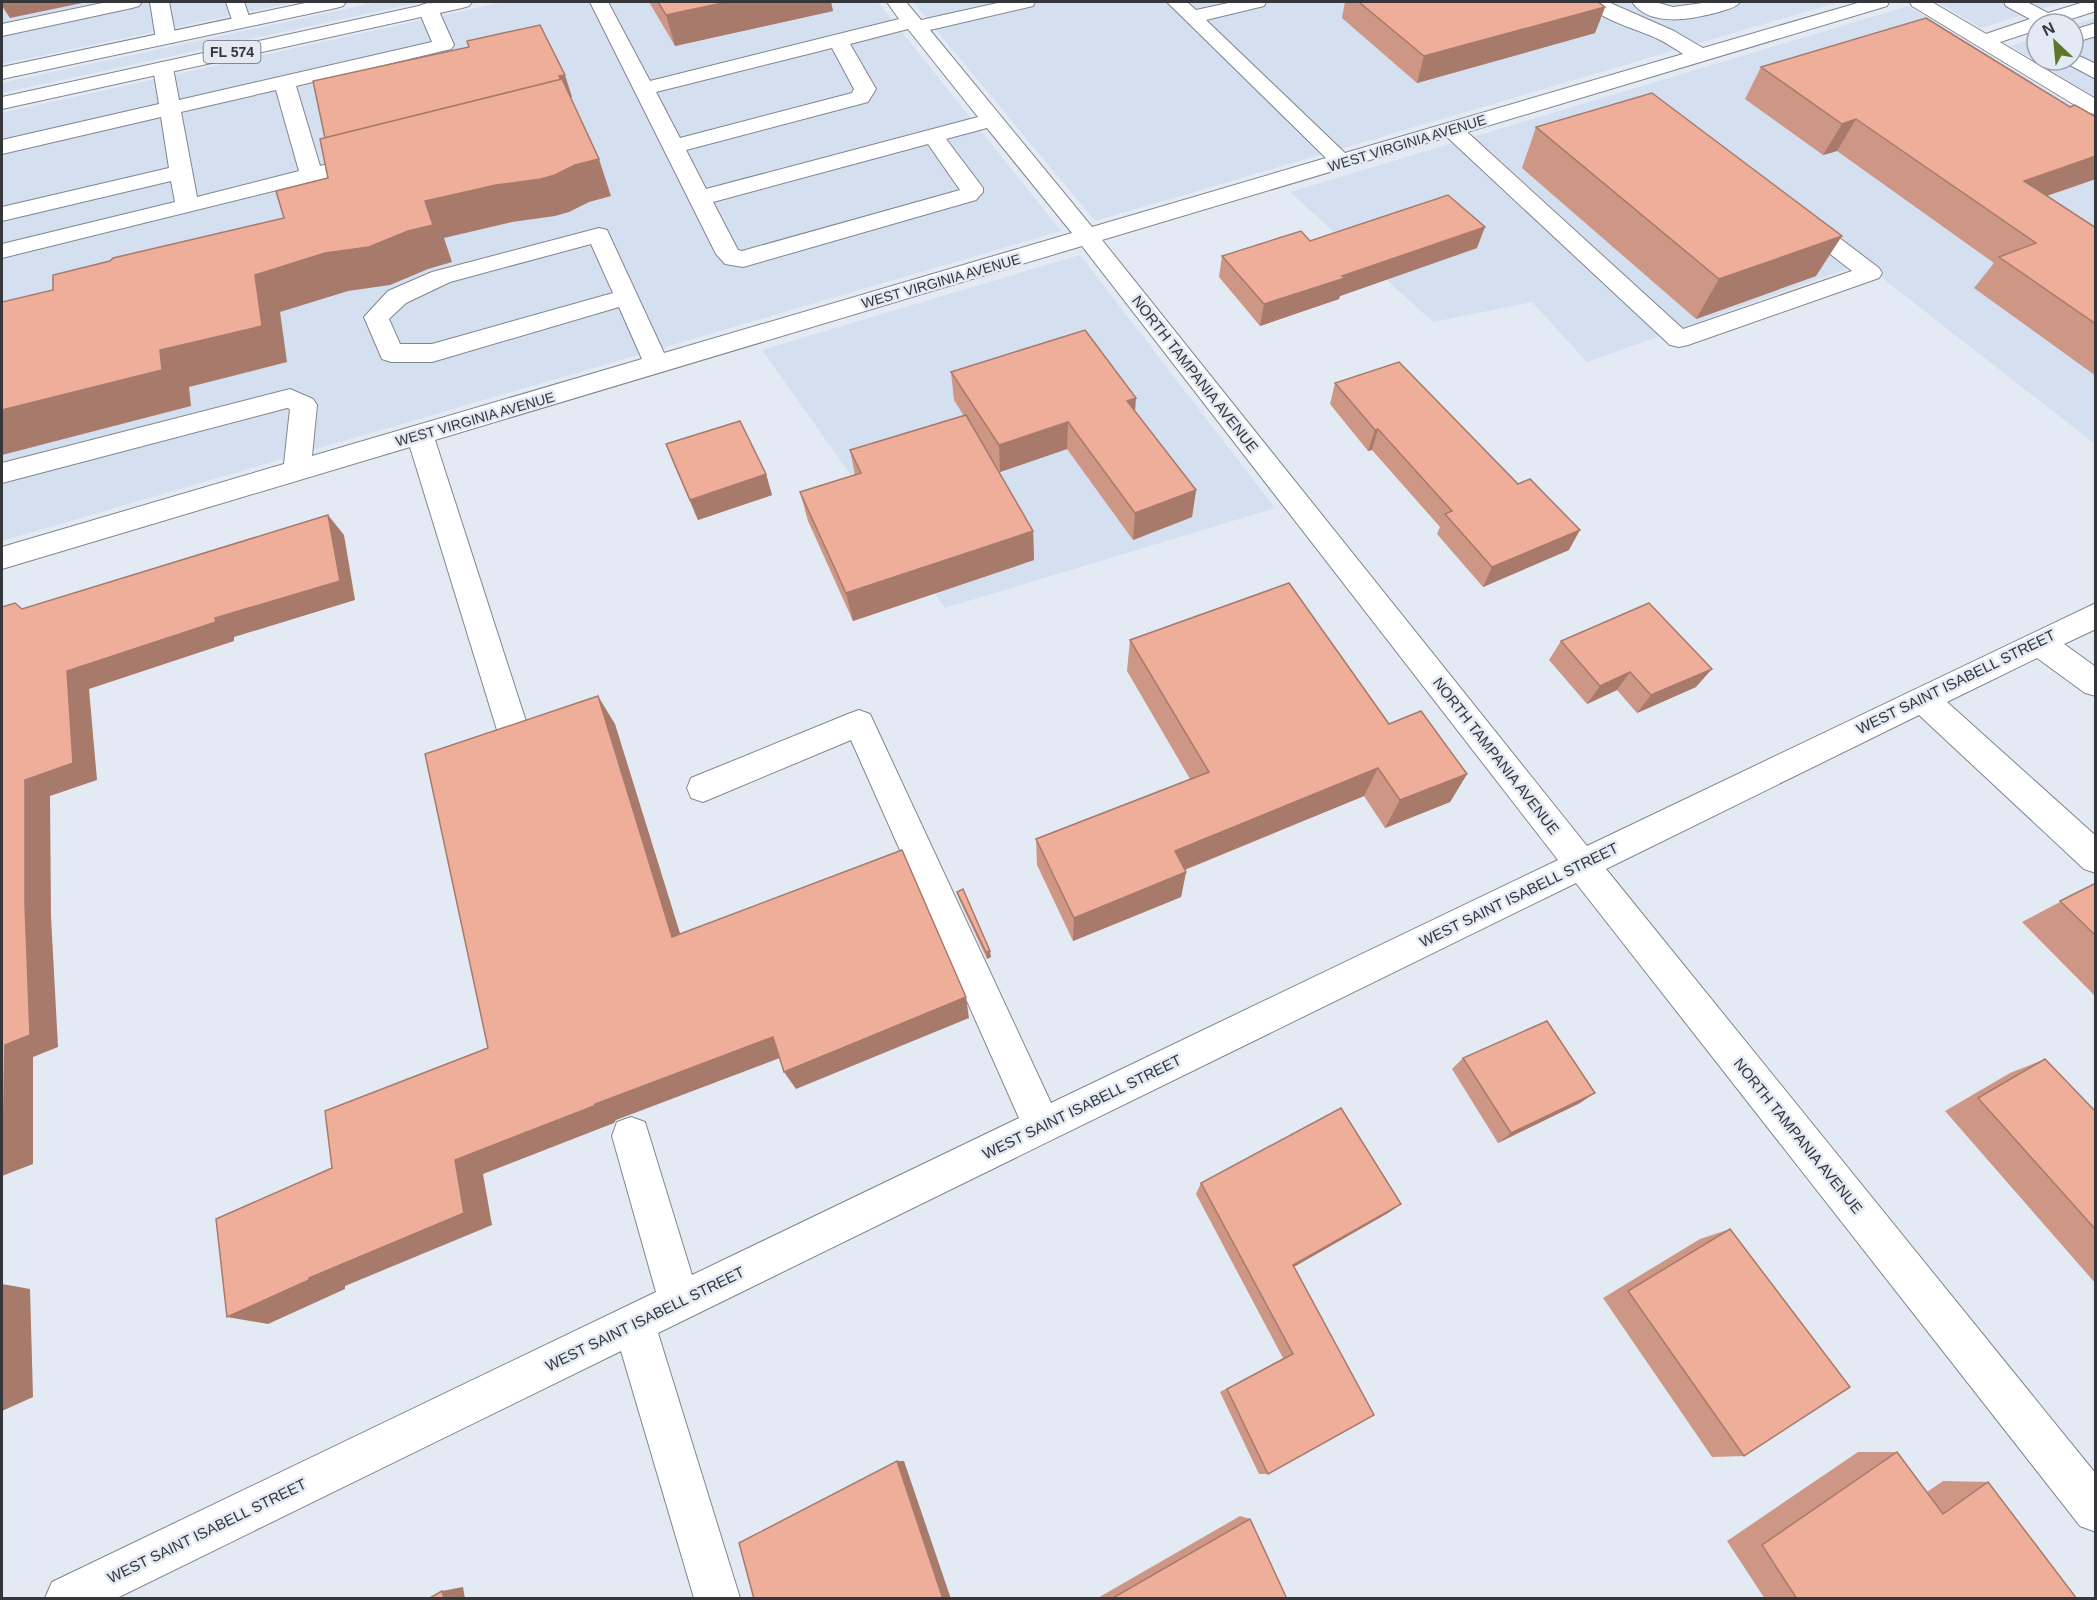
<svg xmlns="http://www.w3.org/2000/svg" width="2097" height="1600" viewBox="0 0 2097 1600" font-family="Helvetica,sans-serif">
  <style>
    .built { fill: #d4dfef }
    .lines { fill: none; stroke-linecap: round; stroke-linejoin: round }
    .minor-casing { stroke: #80868f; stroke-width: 2 }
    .major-casing { stroke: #80868f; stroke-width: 2 }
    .minor { fill: #fff; fill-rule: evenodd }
    .major { fill: #fff; fill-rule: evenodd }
    .wall { fill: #ce9684 }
    .shaded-wall { fill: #a77a6b }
    .building { fill: #efae99; stroke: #a77a6b; stroke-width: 1.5 }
    .labels { text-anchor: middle; stroke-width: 5; stroke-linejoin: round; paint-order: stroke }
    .shield { fill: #e3eaf4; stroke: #686c72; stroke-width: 1.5 }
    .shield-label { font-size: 14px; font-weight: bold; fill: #34363a }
    .far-street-label { font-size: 14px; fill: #34363a; stroke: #e3eaf4 }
    .street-label { font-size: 15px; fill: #34363a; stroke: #e3eaf4 }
  </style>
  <rect width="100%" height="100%" fill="#e3eaf4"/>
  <g class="built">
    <path d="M2,2H295L2,64Z"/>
    <path d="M378,2H421L2,93V83Z"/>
    <path d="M503,2H878L1061,231L2,541V113Z"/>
    <path d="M913,2H1839L1095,221Z"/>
    <path d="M1937,2H2063L1981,28Z"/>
    <path d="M1908,6L2095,120V444L1863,263L1587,362L1532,302L1433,322L1290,192Z"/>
    <path d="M2095,18V97L2011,46L2037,37V60H2073V25Z"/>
    <path d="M1080,255L1275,508L945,608L762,350Z"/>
  </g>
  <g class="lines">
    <g class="minor-casing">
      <g id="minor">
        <path d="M107,2H142L139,6L132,8L2,36V24Z"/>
        <path d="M150,2H169L176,39L173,43H159L156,39Z"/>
        <path d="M226,2H244L251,22L248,26H234Z"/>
        <path d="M590,2H608L650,81L899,19L887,2H906L921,20L1002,2H1035L1033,6L930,30L1092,227L1326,158L1167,2H1187L1196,10L1233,2H1266L1264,6L1206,20L1345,153L1683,54C1675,49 1667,43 1658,39C1640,30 1596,19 1587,2H1608L1674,31L1703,48L1861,2H1889L1887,6L1467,132L1683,329L1852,271L1793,225L1789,220L1793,215L1801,213L1809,215L1879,268L1882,273L1879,278L1688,345L1679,347L1670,345L1447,137L1102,240L1587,846L2096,603V629L2064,644L2096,667V696L2085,693L2037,658L1947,702L2096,836V873L2084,869L1919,715L1606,869L2096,1474V1532L2080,1526L1576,883L658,1333L740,1598H694L621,1351L117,1598H45L52,1582L656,1292L612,1136L617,1122L631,1117L645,1122L692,1275L1019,1118L851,740L703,802L691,798L687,788L691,778L848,714L859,710L870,714L1051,1103L1558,860L1082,246L435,440L533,743L528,753L517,756L506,753L501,743L410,447L2,569V547L284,464L290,409L287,408L2,483V463L290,389L313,399L317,405L312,456L642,359L619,307L432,362H391L382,359L364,317L388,291L432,272L599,228L607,230L664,353L1072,233L987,128L946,139L983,188V192L976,200L743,267L725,264L716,254ZM908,29L978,117L706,189L686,150L868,102L876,89L850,44ZM832,48L854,89L852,93L680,138L656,92ZM928,144L960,190L742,251L738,250L713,202ZM591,244L613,293L432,344H400L389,319L406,303L450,282Z"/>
        <path d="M1632,2H1655L1673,7L1710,2H1740C1735,9 1726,9 1719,12C1693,19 1650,28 1632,2Z"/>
        <path d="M2004,2H2027L2048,13L2084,2H2096V11L2055,24H2037V30L1991,45H1977L1974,41L1977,37L2030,19L2006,6Z"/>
        <path d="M428,3L435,5L438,9L454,45L451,49L296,86L320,166L371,153L379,155L382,160L379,165L2,258V244L175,202L171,181L2,221V207L169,168L161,117L2,154V140L159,104L153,68L156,64L163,62L170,64L173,68L179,100L432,42L418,9L421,5ZM276,90L299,171L197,197L181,112Z"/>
        <path d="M2096,23V36L2073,43V30Z"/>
        <path d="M2073,53L2096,64V79L2066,63L2063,60H2073Z"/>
      </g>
    </g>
    <g class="major-casing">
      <g id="major">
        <path d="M310,2H346L343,6L336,8L2,79V67Z"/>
        <path d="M437,2H472L469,6L462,8L2,109V97Z"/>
        <path d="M1910,2H1932L2096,99V114L2088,113L1912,6Z"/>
      </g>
    </g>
    <use href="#minor" class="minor"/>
    <use href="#major" class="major"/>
  </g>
  <g class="wall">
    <path d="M649,2H831L833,11L675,46Z"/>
    <path d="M1345,2H1598L1605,7L1595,33L1417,83L1342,18Z"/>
    <path d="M1761,67L2047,196L2096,228V376L1974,288L1994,263L1837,151L1823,155L1745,99Z"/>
    <path d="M1536,127L1816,276L1696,319L1522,168Z"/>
    <path d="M1310,241L1477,248L1340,296L1339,299L1260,326L1219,277L1222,256Z"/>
    <path d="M951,372L1135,412L1196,490L1192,517L1133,540L1067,449L1000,472L988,453L1033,531L1034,560L853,621L808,521L800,492L855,475L850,450L964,416L954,400Z"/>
    <path d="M1335,383L1569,550L1483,587L1437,534L1440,527L1372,450L1368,451L1330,404Z"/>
    <path d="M666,444L766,474L772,495L698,520L674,465Z"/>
    <path d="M1130,640L1389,724L1467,774L1450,802L1385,828L1364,796L1185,870L1186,872L1181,897L1073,941L1037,865L1036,839L1190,779L1127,671Z"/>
    <path d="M1561,641L1696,687L1637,713L1617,690L1587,704L1549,660Z"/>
    <path d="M2096,883V997L2022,922Z"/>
    <path d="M957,892L991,957L987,959L959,899Z"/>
    <path d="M1463,1058L1580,1103L1498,1143L1452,1069Z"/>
    <path d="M2045,1059L2096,1112V1284L1945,1111L2010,1073Z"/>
    <path d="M1201,1183L1401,1204L1388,1213L1294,1267L1374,1415L1268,1474H1259L1220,1392L1283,1358L1196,1194Z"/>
    <path d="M1730,1229L1744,1456L1712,1457L1603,1298L1700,1239Z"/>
    <path d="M1858,1452H1897L1927,1492L1943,1481L1988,1482L2077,1599H1765L1727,1541Z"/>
    <path d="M1240,1516L1250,1519L1287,1599H1096Z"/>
  </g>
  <g class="shaded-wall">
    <path d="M2,2H87L10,18L2,6Z"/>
    <path d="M727,2H831L833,11L675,46L666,15Z"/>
    <path d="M1605,7L1595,33L1417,83L1424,56Z"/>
    <path d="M565,75L572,97L568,98L559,76Z"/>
    <path d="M1856,119L1837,151L1823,155L1842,124Z"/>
    <path d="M2096,156V179L2000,212L2024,181Z"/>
    <path d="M599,159L611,196L589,202L569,212L555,216L512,222L444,238L452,262L428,269L390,285L348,291L280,312L287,362L189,387L191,406L2,455V410L160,350L255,275L425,201Z"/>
    <path d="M1485,227L1477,248L1340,296L1339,299L1260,326L1264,304L1342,276Z"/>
    <path d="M1842,236L1816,276L1696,319L1719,279Z"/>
    <path d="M1136,398L1134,426L1127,401Z"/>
    <path d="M1068,422L1067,449L1000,472L999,445Z"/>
    <path d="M1378,429L1372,450L1368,451L1375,430Z"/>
    <path d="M766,474L772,495L698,520L690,500Z"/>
    <path d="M1196,490L1192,517L1133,540L1135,513Z"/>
    <path d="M328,515L344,535L355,600L234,637V641L89,689L97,780L50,796L51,917L58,1047L33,1057V1164L2,1176L5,1045L25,903V780L67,671L215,618Z"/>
    <path d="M1580,530L1569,550L1483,587L1492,567Z"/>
    <path d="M1033,531L1034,560L853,621L846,593Z"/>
    <path d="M1712,669L1696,687L1637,713L1651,695Z"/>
    <path d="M1630,672L1617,690L1587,704L1600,686Z"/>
    <path d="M598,696L615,724L688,959L672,937Z"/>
    <path d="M1378,768L1364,796L1169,876L1175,851Z"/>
    <path d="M1467,774L1450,802L1385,828L1400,800Z"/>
    <path d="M1186,872L1181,897L1073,941L1074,918Z"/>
    <path d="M990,951L991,957L987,959L986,952Z"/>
    <path d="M966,997L969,1018L796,1089L784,1072Z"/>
    <path d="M773,1037L785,1056L616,1120L614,1123L483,1174L492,1225L345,1286V1289L268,1324L227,1317L309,1278L455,1160L595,1104Z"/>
    <path d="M1595,1093L1580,1103L1498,1143L1511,1133Z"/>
    <path d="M1401,1204L1388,1213L1283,1273L1293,1265Z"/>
    <path d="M2,1284L30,1289L33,1397L2,1411Z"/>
    <path d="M897,1461H904L951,1599H943Z"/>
    <path d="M463,1587L465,1599H444L442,1591Z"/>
  </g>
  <g class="building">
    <path d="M658,2H727L666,15Z"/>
    <path d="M1359,2H1598L1605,7L1424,56Z"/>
    <path d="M1926,18L2070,107L2075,105L2096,117V156L2024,181L2096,228V324L1999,257L2036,243L1856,119L1842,124L1761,67Z"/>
    <path d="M540,25L565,75L559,76L561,80L325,138L313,81L469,47L467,41Z"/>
    <path d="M562,79L599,159L575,165L555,175L541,179L496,185L425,201L433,225L408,231L369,247L325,253L255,275L262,326L160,350L162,370L2,410V302L53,290V275L110,261L113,258L284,218L276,191L328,178L320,139Z"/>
    <path d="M1652,93L1842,236L1719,279L1536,127Z"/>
    <path d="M1448,195L1485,227L1342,276L1345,278L1264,304L1222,256L1301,231L1310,241Z"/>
    <path d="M1085,330L1136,398L1127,401L1196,490L1135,513L1068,422L999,445L951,372Z"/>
    <path d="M1399,362L1518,484L1530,479L1580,530L1492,567L1445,514L1452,511L1378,429L1375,430L1335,383Z"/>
    <path d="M966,415L1033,531L846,593L800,492L861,473L850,450Z"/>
    <path d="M740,421L766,474L690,500L666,444Z"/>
    <path d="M328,515L340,581L215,618L216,622L67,671L73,763L25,780V903L30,1035L5,1045L3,1155L2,1156V607L15,603L22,609Z"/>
    <path d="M1289,583L1389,724L1421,711L1467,774L1400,800L1378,768L1175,851L1186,872L1074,918L1036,839L1209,772L1130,640Z"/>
    <path d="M1649,603L1712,669L1651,695L1630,672L1600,686L1561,641Z"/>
    <path d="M598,696L672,937L902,850L966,997L784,1072L773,1037L595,1104L594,1106L455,1160L464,1213L309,1278V1280L227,1317L216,1219L332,1168L325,1111L488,1048L425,754Z"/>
    <path d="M2096,883V936L2060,901Z"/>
    <path d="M963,889L990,951L986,952L957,892Z"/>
    <path d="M1547,1021L1595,1093L1511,1133L1463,1058Z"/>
    <path d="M2045,1059L2096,1112V1230L1978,1098Z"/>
    <path d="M1341,1108L1401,1204L1293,1265L1374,1415L1268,1474L1227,1389L1293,1354L1201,1183Z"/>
    <path d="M1730,1229L1850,1387L1744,1456L1628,1291Z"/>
    <path d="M1897,1452L1943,1514L1988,1482L2077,1599H1797L1762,1545Z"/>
    <path d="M897,1461L943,1599H754L739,1543Z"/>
    <path d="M1250,1519L1287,1599H1111Z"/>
    <path d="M442,1591L444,1599H428Z"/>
  </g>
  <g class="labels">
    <rect class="shield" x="203.5" y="41" width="57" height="22" rx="4.5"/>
    <g class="shield-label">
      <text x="232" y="57">FL 574</text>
    </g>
    <g class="far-street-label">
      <text transform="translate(1407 143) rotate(-17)" y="5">WEST VIRGINIA AVENUE</text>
      <text transform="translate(941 281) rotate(-16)" y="5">WEST VIRGINIA AVENUE</text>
      <text transform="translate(475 419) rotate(-16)" y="5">WEST VIRGINIA AVENUE</text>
    </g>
    <g class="street-label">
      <text transform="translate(1195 374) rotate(52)" y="5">NORTH TAMPANIA AVENUE</text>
      <text transform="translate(1956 682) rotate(-26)" y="5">WEST SAINT ISABELL STREET</text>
      <text transform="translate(1496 756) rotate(52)" y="5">NORTH TAMPANIA AVENUE</text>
      <text transform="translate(1519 895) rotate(-26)" y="5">WEST SAINT ISABELL STREET</text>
      <text transform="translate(1082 1107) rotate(-26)" y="5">WEST SAINT ISABELL STREET</text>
      <text transform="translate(1798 1136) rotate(51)" y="5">NORTH TAMPANIA AVENUE</text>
      <text transform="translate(645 1319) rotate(-26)" y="5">WEST SAINT ISABELL STREET</text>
      <text transform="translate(207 1531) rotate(-26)" y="5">WEST SAINT ISABELL STREET</text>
    </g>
  </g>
  <rect width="2097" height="1600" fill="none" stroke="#34363a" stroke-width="6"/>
  <g transform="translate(2055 42) rotate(334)"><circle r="28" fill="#e3eaf4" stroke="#9da2aa" stroke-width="1.5"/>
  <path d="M0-4.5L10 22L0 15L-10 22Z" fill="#5c762a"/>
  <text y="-9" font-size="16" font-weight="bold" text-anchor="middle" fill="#34363a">N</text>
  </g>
</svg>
